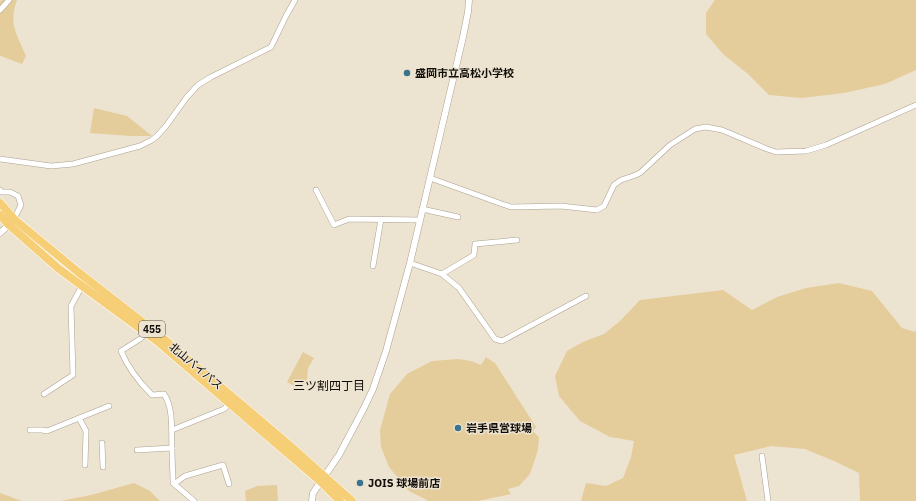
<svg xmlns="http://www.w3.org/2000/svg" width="916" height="501" viewBox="0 0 916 501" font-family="'IBM Plex Sans','Noto Sans JP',sans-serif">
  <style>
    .green { fill: #e5cd9b }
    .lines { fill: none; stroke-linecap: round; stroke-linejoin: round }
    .minor-casing { stroke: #aaa190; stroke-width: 6 }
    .tertiary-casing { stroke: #aaa190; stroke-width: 7 }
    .trunk-casing { stroke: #fff; stroke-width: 9 }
    .minor { stroke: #fff; stroke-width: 5 }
    .tertiary { stroke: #fff; stroke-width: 6 }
    .trunk { stroke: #f6ce76; stroke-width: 8 }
    .poi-dot { fill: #3b738e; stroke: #ede3d1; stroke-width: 1.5 }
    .labels { text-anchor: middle; stroke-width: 3; stroke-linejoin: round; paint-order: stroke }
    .shield { fill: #ede3d1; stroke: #524c44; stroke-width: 1 }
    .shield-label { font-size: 10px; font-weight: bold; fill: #100c07 }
    .poi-label { font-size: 11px; font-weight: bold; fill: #100c07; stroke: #ede3d1; text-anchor: start }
    .street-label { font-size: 11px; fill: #100c07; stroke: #ede3d1 }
    .neighbourhood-label { font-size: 12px; fill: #100c07; stroke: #ede3d1 }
  </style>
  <rect width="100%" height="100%" fill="#ede3d1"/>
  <g class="green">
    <path d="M1,0H17C8,24 17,34 26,56L22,64L1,56L0,55V2Z"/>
    <path d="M715,0H916V70L885,84L844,93L802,98L769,95L748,74L723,54L706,34V13Z"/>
    <path d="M94,108L127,116L152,136H131L90,133Z"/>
    <path d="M839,283L872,291L902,328L915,332L916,331V501H860L859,473L834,461L805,449L771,446L734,455L747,501H581L586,483L606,486L623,478L631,457L634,441L610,437L580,421L559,396L555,376L567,351L583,342L604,334L620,321L640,300L723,290L752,310L777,297L806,288Z"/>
    <path d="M303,352L314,358L308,368L307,379L301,390L287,382Z"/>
    <path d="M486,357L495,363L536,427L533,431L539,437L538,450L530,474L519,486L508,489L511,494L478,501H427V500L409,491L389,467L381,447L380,430L390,394L407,374L432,361L458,359L471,361L481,365Z"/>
    <path d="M134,483L150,491L160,501H60L91,495Z"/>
    <path d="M277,485L278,501H246L245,491L257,486Z"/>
    <path d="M0,493L22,501H0Z"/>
  </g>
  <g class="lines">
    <g class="minor-casing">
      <g id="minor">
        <path d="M0,10L9,0"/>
        <path d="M0,159L51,166L73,164L140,146L152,140L157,136L166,126L187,97L198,85L211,77L271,47L286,16L295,0"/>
        <path d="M430,178L502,204L511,207L561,206L597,210L604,206L614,185L621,180L633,176L640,173L670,145L695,129L706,127L722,130L767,149L776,152L806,151L826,145L916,105"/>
        <path d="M0,190L1,192H10L18,196L21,205L14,219"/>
        <path d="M316,190L334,225L349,219L420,220"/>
        <path d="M422,209L458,217"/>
        <path d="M410,263L442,274L459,288L495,339L502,341L586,296"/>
        <path d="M373,266L381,219"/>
        <path d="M442,274L474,255L475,244L517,240"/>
        <path d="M146,333L140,339L121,351C128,368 139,382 152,395L164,394C174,409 171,431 172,449C172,460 173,472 173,483L194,501"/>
        <path d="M44,394L73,375L71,306L82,286"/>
        <path d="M79,418L86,431L85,465"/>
        <path d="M30,430H42L47,431L109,406"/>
        <path d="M172,430L224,409L230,403"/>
        <path d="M102,443L103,467"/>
        <path d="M137,450L172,448"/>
        <path d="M762,456L768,501"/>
        <path d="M174,484L185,476L223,465L229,484"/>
      </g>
    </g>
    <g class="tertiary-casing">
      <g id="tertiary">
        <path d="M0,233L12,222"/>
        <path d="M312,501L313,493L339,455L364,408L373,389L386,351L410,263L463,37L468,12L469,0"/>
      </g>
    </g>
    <g class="trunk-casing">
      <g id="trunk">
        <path d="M0,203L14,219L78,272L164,339L287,443L352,501"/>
        <path d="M0,215L9,225L59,269L157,341L321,482L340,501"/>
      </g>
    </g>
    <use href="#minor" class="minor"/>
    <use href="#tertiary" class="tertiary"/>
    <use href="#trunk" class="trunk"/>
  </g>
  <g class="poi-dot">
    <circle cx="407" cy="73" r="4"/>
    <circle cx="458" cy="428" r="4"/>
    <circle cx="360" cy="483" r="4"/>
  </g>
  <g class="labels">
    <rect class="shield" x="139" y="321" width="26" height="16" rx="3"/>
    <g class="shield-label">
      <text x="152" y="333">455</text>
    </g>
    <g class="poi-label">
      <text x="415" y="77">盛岡市立高松小学校</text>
      <text x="466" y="432">岩手県営球場</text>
      <text x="368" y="487">JOIS 球場前店</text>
    </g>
    <g class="street-label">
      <text transform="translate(196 366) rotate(40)" y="4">北山バイパス</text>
    </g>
    <g class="neighbourhood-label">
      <text x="329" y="390">三ツ割四丁目</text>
    </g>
  </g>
</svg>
